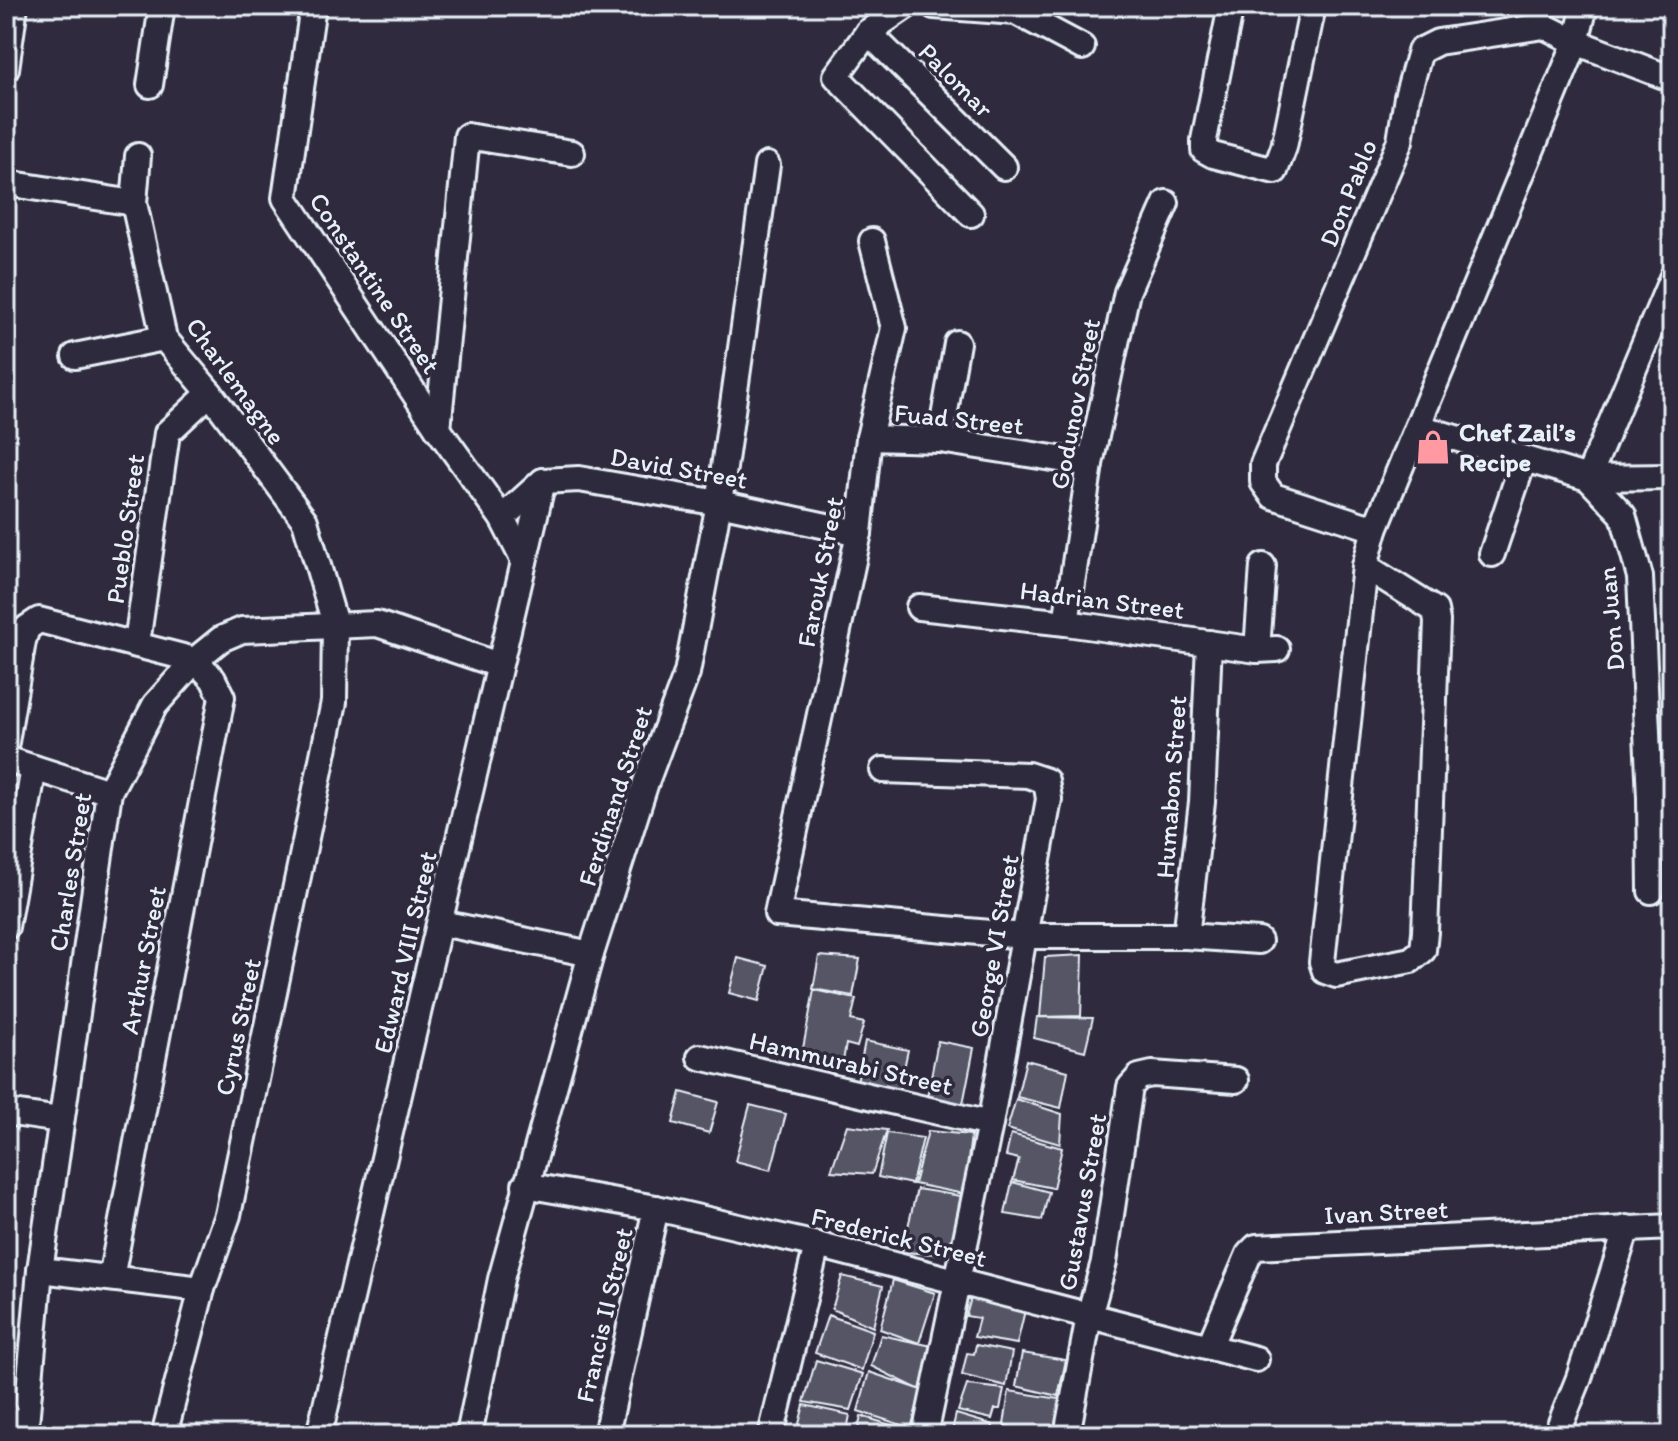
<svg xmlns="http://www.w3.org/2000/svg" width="1678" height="1441" font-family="Itim,sans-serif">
  <rect width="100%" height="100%" fill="#2f2a3d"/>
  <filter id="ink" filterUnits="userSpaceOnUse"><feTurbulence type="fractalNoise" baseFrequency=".0125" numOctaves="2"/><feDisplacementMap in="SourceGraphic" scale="16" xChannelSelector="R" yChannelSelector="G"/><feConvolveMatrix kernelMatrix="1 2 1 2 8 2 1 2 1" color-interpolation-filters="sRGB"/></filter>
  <g filter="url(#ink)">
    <g fill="#575565" stroke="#e8f1f8" stroke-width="2">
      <polygon points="1083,955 1081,1016 1040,1017 1045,957"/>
      <polygon points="819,956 860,959 853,996 813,989"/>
      <polygon points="738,958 768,966 759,1001 729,993"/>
      <polygon points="814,990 856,999 851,1020 864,1023 857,1047 846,1044 842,1067 801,1059"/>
      <polygon points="1037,1017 1093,1018 1085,1051 1034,1038"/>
      <polygon points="865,1041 908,1050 899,1091 857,1082"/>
      <polygon points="938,1041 974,1048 963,1104 927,1097"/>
      <polygon points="1026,1060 1068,1071 1061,1108 1017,1097"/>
      <polygon points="681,1092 718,1102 709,1133 673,1123"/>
      <polygon points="1016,1099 1062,1114 1060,1144 1007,1129"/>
      <polygon points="750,1105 786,1114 771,1170 735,1161"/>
      <polygon points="847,1125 887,1130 872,1174 831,1171"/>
      <polygon points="928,1131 971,1135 964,1194 914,1184"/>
      <polygon points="887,1133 923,1138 912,1184 878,1177"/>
      <polygon points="1011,1134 1062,1148 1053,1188 1013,1180 1019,1159 1006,1156"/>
      <polygon points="1012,1182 1049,1192 1042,1220 1005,1214"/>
      <polygon points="917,1189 961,1196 952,1255 902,1252"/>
      <polygon points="842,1276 883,1286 873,1327 832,1309"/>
      <polygon points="893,1280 935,1293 919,1343 880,1329"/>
      <polygon points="972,1294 1026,1306 1017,1344 974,1337 979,1318 966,1316"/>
      <polygon points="828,1315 873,1331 862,1370 815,1353"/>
      <polygon points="881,1335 932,1346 920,1390 871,1366"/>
      <polygon points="976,1345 1012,1352 1006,1386 962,1375 967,1353 974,1354"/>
      <polygon points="1022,1353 1066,1360 1058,1396 1016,1386"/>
      <polygon points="816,1360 863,1374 851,1410 804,1402"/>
      <polygon points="869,1372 922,1390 911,1428 858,1411"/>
      <polygon points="967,1385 1004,1389 1000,1409 995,1409 992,1419 958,1411"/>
      <polygon points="1009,1391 1066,1400 1059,1435 1042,1435 1004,1425"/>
      <polygon points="804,1405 850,1415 846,1435 796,1435"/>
      <polygon points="956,1414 993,1425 992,1433 998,1433 998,1435 951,1435"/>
      <polygon points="861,1416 907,1430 906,1435 857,1435"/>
    </g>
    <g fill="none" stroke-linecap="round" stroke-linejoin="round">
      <g stroke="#e8f1f8" stroke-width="30">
        <g id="minor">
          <polyline points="313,6 285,198 438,429 502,518 524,561"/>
          <polyline points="906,6 868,32 1004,167"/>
          <polyline points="934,6 1016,12 1082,47"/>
          <polyline points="1231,6 1204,140 1204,150 1213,155 1275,171 1284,147 1313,6"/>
          <polyline points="868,32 836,76 971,214"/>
          <polyline points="6,69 15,6"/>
          <polyline points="150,85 162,6"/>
          <polyline points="138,156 134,203 164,338 210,393 305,521 335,624 334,702 228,1215 202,1289 164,1435"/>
          <polyline points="6,183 134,203"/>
          <polyline points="872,241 894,328 869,438 859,533 777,914 1024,936 1186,936 1259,941"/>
          <polyline points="75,356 164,338"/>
          <polyline points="1419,427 1588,478 1672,477"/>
          <polyline points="438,429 467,136 572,153"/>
          <polyline points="869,438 940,440 1090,464"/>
          <polyline points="940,440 957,343"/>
          <polyline points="1588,478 1623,515 1640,577 1650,798 1651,891"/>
          <polyline points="1588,478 1672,278"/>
          <polyline points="502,518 543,481 579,479 719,503 859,533"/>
          <polyline points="1375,529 1273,496 1263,482 1263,464 1400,141 1407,97 1420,51 1438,42 1544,26 1576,42 1672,79"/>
          <polyline points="1492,554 1524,459"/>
          <polyline points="1365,566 1435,610 1437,621 1425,932 1423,950 1411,960 1336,975 1325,971 1322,962 1365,566 1375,529 1576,42 1585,6"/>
          <polyline points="919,607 1066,623 1257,650 1277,649"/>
          <polyline points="1066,623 1090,464 1127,292 1166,203"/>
          <polyline points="137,643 167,433 210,393"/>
          <polyline points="1257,650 1263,566"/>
          <polyline points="6,742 23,641 27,628 39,620 195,660 213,679 222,697 111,1278"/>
          <polyline points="6,759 109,792"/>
          <polyline points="883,770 1028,775 1046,781 1049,799 990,1124 925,1435"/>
          <polyline points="441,923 591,954"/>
          <polyline points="6,927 34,768"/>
          <polyline points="1186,936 1202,802 1209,643"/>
          <polyline points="700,1057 990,1124"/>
          <polyline points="6,1112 61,1120"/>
          <polyline points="525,1185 656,1208 817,1245 1256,1359"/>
          <polyline points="40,1270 202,1289"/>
          <polyline points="1210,1345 1249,1254 1256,1247 1672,1227"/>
          <polyline points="25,1435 40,1270 109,792 155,705 195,660 221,639 242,630 377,624 499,665"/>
          <polyline points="319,1435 543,481"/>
          <polyline points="469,1435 501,1279 591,954 646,782 687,673 719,503 767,165"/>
          <polyline points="606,1435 656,1208"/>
          <polyline points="771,1435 817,1245"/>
          <polyline points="1067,1435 1089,1316 1104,1262 1130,1087 1139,1077 1152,1074 1236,1080"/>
          <polyline points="1556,1435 1579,1378 1627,1228"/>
        </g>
      </g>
      <use href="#minor" stroke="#2f2a3d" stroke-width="24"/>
    </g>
  </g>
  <defs>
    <g id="shop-bare" transform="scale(2.76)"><path d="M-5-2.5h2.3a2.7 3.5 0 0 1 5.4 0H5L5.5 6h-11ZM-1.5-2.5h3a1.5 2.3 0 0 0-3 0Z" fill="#ff9aa2" stroke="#2f2a3d" stroke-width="2.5" paint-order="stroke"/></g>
  </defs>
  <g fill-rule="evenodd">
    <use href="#shop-bare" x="1433" y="447"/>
  </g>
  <g text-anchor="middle" stroke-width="7" stroke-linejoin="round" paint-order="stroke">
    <g font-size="26" fill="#e8f1f8" stroke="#2f2a3d">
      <text transform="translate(956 80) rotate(45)" y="9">Palomar</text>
      <text transform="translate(1348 193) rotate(-68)" y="9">Don Pablo</text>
      <text transform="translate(375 283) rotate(56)" y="9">Constantine Street</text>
      <text transform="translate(236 381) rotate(54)" y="9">Charlemagne</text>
      <text transform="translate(1075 404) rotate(-79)" y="9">Godunov Street</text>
      <text transform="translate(959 419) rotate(6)" y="9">Fuad Street</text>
      <text transform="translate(679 468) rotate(10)" y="9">David Street</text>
      <text transform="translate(125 529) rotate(-82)" y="9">Pueblo Street</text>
      <text transform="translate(820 572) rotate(-79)" y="9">Farouk Street</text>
      <text transform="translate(1102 600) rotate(7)" y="9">Hadrian Street</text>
      <text transform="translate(1611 619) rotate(-95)" y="9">Don Juan</text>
      <text transform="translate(1171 787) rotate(-86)" y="9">Humabon Street</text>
      <text transform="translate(615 796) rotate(-72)" y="9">Ferdinand Street</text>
      <text transform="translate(70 872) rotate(-81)" y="9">Charles Street</text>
      <text transform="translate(994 946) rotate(-80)" y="9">George VI Street</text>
      <text transform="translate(405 952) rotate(-77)" y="9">Edward VIII Street</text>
      <text transform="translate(143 960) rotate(-79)" y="9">Arthur Street</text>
      <text transform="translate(238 1027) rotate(-78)" y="9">Cyrus Street</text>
      <text transform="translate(851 1063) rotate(13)" y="9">Hammurabi Street</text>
      <text transform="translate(1082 1202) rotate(-80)" y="9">Gustavus Street</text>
      <text transform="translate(1386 1212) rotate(-3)" y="9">Ivan Street</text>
      <text transform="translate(899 1237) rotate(14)" y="9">Frederick Street</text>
      <text transform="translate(604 1315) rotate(-77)" y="9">Francis II Street</text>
    </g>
    <g font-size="26" font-weight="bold" fill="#e8f1f8" stroke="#2f2a3d" text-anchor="start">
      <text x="1459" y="441">Chef Zail’s<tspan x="1459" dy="30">Recipe</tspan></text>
    </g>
  </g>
  <rect width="1678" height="1441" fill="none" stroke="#2f2a3d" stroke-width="32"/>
  <rect x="16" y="16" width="1646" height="1409" fill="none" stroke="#e8f1f8" stroke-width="3" filter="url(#ink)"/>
</svg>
